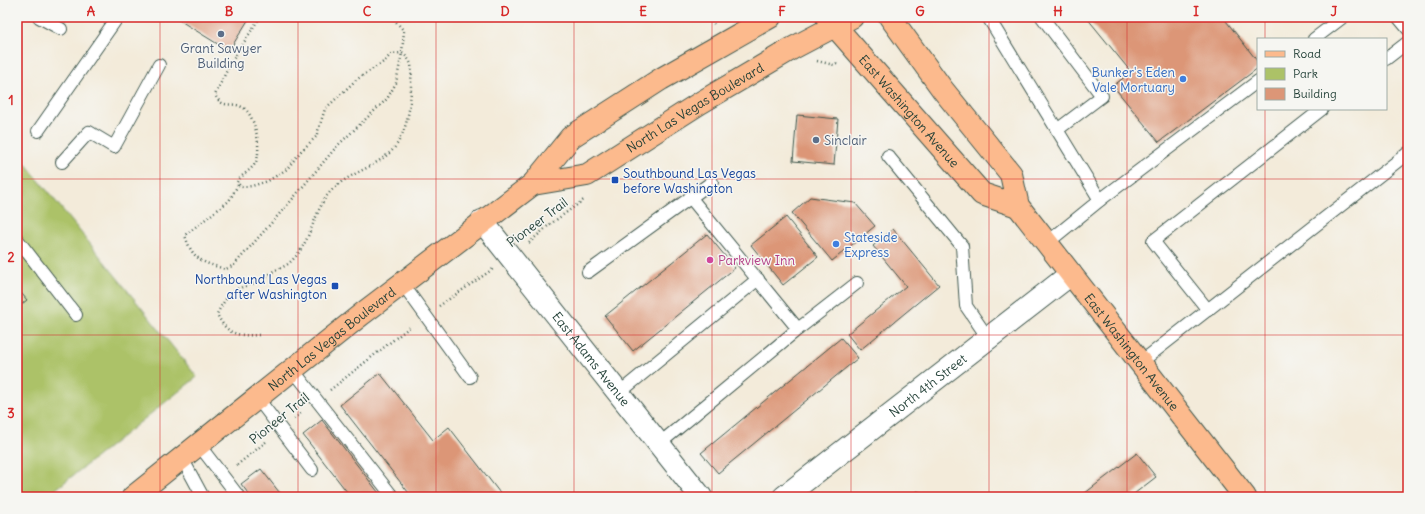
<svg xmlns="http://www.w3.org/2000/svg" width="1425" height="514" font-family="Delius,sans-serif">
  <rect width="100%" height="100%" fill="#f6f6f2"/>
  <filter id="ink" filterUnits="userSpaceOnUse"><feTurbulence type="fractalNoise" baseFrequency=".025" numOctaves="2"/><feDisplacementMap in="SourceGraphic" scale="8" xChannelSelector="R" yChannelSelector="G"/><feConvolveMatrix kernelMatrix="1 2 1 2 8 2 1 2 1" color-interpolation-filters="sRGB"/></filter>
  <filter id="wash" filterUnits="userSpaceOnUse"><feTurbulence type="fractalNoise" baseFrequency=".012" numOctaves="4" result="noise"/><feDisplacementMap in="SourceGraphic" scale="16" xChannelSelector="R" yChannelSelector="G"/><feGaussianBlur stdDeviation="0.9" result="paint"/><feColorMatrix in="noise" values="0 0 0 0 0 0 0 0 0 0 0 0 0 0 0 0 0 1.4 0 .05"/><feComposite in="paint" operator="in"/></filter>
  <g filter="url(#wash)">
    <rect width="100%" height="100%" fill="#f3ebda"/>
    <polygon fill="#acc267" stroke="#66804e" points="17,153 197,377 46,497 17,497"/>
    <g id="blocks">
      <g fill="#dc9677">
        <polygon points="174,17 250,17 229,51"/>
        <polygon points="1089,17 1223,17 1258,62 1258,68 1159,142 1113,86 1131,72 1087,18"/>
        <polygon points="797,115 838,119 834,165 793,161"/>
        <polygon points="810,197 855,203 875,226 832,261 792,213"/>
        <polygon points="786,217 818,257 783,285 751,245"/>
        <polygon points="893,229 939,285 860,350 847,334 906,286 873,246"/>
        <polygon points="707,234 735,268 633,351 605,316"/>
        <polygon points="17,288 27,300 17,308"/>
        <polygon points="841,338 858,358 718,473 701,453"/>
        <polygon points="380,373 433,440 449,427 503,497 412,497 340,405"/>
        <polygon points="322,420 382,497 351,497 303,435"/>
        <polygon points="1137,453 1156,477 1130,497 1080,497"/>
        <polygon points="261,469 283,497 251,497 241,484"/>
        <polygon points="918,491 923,497 909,497"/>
      </g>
    </g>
  </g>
  <g filter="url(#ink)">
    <use href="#blocks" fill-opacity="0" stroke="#3f574d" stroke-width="1"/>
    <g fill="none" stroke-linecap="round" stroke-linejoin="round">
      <g stroke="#3f574d" stroke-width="14">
        <g id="service">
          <polyline points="39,17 61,29"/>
          <polyline points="988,17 1100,200 1047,243"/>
          <polyline points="1042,17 1102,96 1057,130"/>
          <polyline points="1398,17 1408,29"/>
          <polyline points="1314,39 1343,17"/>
          <polyline points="1386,59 1408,42"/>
          <polyline points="38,131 117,18"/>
          <polyline points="888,156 962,246 966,306 988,338"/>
          <polyline points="62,162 89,132 114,147 159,65"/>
          <polyline points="1100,200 1258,81"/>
          <polyline points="17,239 76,315"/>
          <polyline points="588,272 712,182"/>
          <polyline points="402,283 470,377"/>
          <polyline points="1208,310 1153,241 1322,109"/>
          <polyline points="798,329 857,283"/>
          <polyline points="1141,362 1408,153"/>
          <polyline points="293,370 393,497"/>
          <polyline points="619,393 758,279"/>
          <polyline points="258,399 312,470"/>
          <polyline points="659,444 798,329 690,197"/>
          <polyline points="199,445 239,497"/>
          <polyline points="182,458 203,497"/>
        </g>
      </g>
      <g stroke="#3f574d" stroke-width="24">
        <g id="minor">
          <path id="s1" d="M 482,221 L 701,497"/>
          <path id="s2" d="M 784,497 L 1071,274"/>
        </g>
      </g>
      <g stroke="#3f574d" stroke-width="24">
        <g id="primary">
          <path id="s3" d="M 827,17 L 982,194 L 1018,206"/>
          <path id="s4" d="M 890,17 L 943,90 L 1011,174 L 1018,206 L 1245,497"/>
          <path id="s5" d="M 533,184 L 587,175 L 700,103 L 793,48 L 852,17"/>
          <path id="s6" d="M 133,497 L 362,314 L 533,184 L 571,137 L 661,79 L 770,17"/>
        </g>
      </g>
      <g stroke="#3f574d" stroke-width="2.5" stroke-dasharray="1 3" stroke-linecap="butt">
        <polyline points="709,17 714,24"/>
        <polyline points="817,61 834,65 837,63"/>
        <path d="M 238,185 L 229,201 L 185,235 C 192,260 203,263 226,269 L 234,265 L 290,202 L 337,146 L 387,99 L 396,83 L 402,53 L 404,31 L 392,17"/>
        <polyline points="529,243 549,225 585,199"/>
        <polyline points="439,306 493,269"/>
        <path d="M 259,335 C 237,336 227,335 217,314 C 222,304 229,292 240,288 C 248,284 256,284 263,280 C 267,278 269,275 272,272 C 277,269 284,267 288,264 C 308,248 312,221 324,200 C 339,176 366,172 387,155 C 406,141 411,107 411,85 C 411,70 415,63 402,53 L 391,54 L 385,61 L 356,80 L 325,109 L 316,137 L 301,151 L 287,169 L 268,181 L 252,186 L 241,187 L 237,182 C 242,174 251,171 256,162 C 262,149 255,113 242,107 C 231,101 223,110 215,95 L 229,66 L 260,17"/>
        <polyline points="330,390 411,326"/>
        <polyline points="294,419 303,412"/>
        <polyline points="237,465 267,441"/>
      </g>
      <use href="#service" stroke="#fff" stroke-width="12"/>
      <use href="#minor" stroke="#fff" stroke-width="22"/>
      <use href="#primary" stroke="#fcba8d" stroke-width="22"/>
    </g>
  </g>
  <path fill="none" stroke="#d62828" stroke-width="1" stroke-opacity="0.55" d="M 160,17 L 160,497M 298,17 L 298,497M 436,17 L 436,497M 574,17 L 574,497M 712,17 L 712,497M 851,17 L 851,497M 989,17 L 989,497M 1127,17 L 1127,497M 1265,17 L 1265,39M 1265,109 L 1265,497M 17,179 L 1408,179M 17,335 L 1408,335"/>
  <g fill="#5c6f8a" stroke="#f6f6f2" stroke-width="1.5">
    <circle cx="221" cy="34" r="4"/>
    <circle cx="816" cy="140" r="4"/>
  </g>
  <g fill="#3f7fe0" stroke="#f6f6f2" stroke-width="1.5">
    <circle cx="1183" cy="79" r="4"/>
    <circle cx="836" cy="244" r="4"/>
  </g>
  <g fill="#1a4fb4" stroke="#f6f6f2" stroke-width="1.5">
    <rect x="611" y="176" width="8" height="8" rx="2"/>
    <rect x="331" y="282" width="8" height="8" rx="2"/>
  </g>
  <circle fill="#d1479c" stroke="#f6f6f2" stroke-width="1.5" cx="710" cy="260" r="4"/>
  <g text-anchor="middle" stroke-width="3" stroke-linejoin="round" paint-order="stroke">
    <g font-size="13" fill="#4e5e75" stroke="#f6f6f2">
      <text x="221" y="53">Grant Sawyer<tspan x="221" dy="15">Building</tspan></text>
      <text x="824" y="145" text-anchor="start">Sinclair</text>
    </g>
    <g font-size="13" fill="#366cbe" stroke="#f6f6f2" text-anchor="end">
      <text x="1175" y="77">Bunker's Eden<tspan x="1175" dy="15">Vale Mortuary</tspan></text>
      <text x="844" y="242" text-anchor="start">Stateside<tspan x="844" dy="15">Express</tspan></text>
    </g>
    <g font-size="13" fill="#1f3d34" stroke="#f6f6f2">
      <text dy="5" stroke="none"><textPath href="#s5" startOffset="182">North Las Vegas Boulevard</textPath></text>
      <text dy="5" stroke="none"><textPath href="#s3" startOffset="125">East Washington Avenue</textPath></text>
      <text transform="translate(537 222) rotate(-37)" y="5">Pioneer Trail</text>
      <text dy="5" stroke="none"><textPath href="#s6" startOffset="254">North Las Vegas Boulevard</textPath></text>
      <text dy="5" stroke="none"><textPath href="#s4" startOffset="416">East Washington Avenue</textPath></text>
      <text dy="5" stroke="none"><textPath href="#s1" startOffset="176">East Adams Avenue</textPath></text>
      <text dy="5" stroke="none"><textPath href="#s2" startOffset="182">North 4th Street</textPath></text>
      <text transform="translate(279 418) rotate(-39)" y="5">Pioneer Trail</text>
    </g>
    <g font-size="13" fill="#164399" stroke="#f6f6f2" text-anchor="start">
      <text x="623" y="178">Southbound Las Vegas<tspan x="623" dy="15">before Washington</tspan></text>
      <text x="327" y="284" text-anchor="end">Northbound Las Vegas<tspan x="327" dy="15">after Washington</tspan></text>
    </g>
    <g font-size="13" fill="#b23c85" stroke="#f6f6f2" text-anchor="start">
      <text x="718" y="265">Parkview Inn</text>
    </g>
  </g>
  <rect width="1425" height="514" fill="none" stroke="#f6f6f2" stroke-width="44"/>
  <rect x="1257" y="38" width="130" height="72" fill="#f6f6f2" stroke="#a0aca6"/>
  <rect x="1265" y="51" width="20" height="6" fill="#fcba8d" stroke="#a0aca6"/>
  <text x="1293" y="58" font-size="12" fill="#1f3d34">Road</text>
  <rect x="1265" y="68" width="20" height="12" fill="#acc267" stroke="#a0aca6"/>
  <text x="1293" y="78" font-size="12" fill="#1f3d34">Park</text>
  <rect x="1265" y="88" width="20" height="12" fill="#dc9677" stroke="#a0aca6"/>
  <text x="1293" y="98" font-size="12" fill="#1f3d34">Building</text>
  <rect x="22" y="22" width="1381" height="470" fill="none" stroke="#d62828" stroke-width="1.5"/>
  <g font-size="13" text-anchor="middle" font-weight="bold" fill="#d62828">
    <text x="91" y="16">A</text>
    <text x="229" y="16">B</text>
    <text x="367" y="16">C</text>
    <text x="505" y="16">D</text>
    <text x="643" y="16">E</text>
    <text x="782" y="16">F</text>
    <text x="920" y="16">G</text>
    <text x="1058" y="16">H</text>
    <text x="1196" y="16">I</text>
    <text x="1334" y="16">J</text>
    <text x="11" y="105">1</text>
    <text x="11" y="262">2</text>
    <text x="11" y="418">3</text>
  </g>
</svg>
